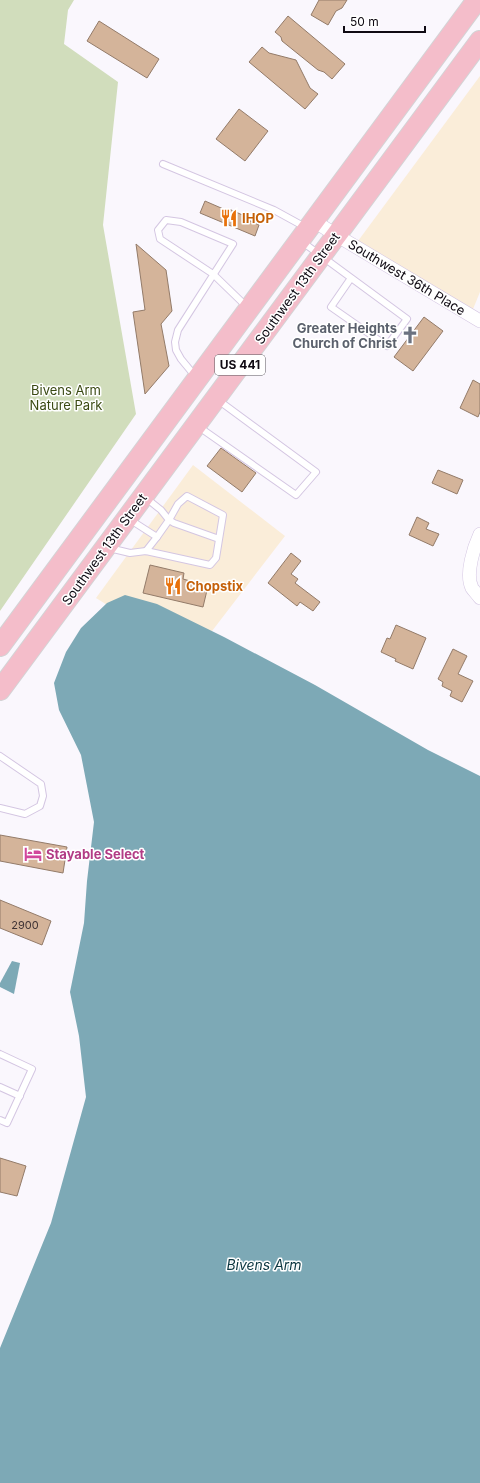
<svg xmlns="http://www.w3.org/2000/svg" width="480" height="1483" font-family="Inter,sans-serif">
  <rect width="100%" height="100%" fill="#faf7fd"/>
  <g fill="#faedd9">
    <polygon points="480,76 480,292 471,314 358,241"/>
    <polygon points="193,465 285,536 199,648 112,608 96,598"/>
  </g>
  <polygon fill="#d1ddbc" points="0,0 74,0 68,10 64,44 118,82 103,225 136,414 0,611"/>
  <g fill="#7da9b6">
    <polygon points="125,595 157,604 224,637 315,685 428,750 480,776 480,1483 0,1483 0,1348 51,1223 86,1097 79,1036 70,992 84,923 87,881 94,822 81,755 59,710 54,683 66,652 81,628 107,603"/>
    <polygon points="12,961 20,963 14,994 0,987 0,983"/>
  </g>
  <g fill="#d4b49a" stroke="#937b69">
    <polygon points="319,0 347,0 342,8 336,11 328,25 311,15"/>
    <polygon points="288,16 345,64 332,79 324,72 318,70 282,41 281,37 275,32"/>
    <polygon points="99,21 159,59 147,78 87,41"/>
    <polygon points="262,47 269,53 296,60 310,88 318,94 305,109 249,62"/>
    <polygon points="239,109 268,131 245,161 216,139"/>
    <polygon points="205,201 228,211 229,209 247,217 246,219 259,225 255,236 200,213"/>
    <polygon points="136,244 166,270 172,311 161,324 169,366 145,394 133,312 145,310"/>
    <polygon points="424,317 443,331 413,371 394,357"/>
    <polygon points="473,380 480,384 480,412 478,417 460,408"/>
    <polygon points="221,448 256,473 242,492 207,466"/>
    <polygon points="438,470 463,480 457,494 432,483"/>
    <polygon points="417,517 429,523 426,529 439,534 433,546 409,535"/>
    <polygon points="291,553 301,561 291,574 298,579 295,583 320,602 313,611 300,602 297,606 268,583"/>
    <polygon points="150,565 184,573 183,579 208,586 203,607 143,593"/>
    <polygon points="396,625 426,638 413,669 395,661 396,659 381,652 387,638 390,639"/>
    <polygon points="453,649 467,656 458,674 473,681 462,702 450,696 452,691 442,686 443,682 438,679"/>
    <polygon points="0,835 67,847 63,873 0,861"/>
    <polygon points="0,900 51,921 42,945 0,928"/>
    <polygon points="0,1158 26,1166 17,1196 0,1192"/>
  </g>
  <g fill="none" stroke-linecap="round" stroke-linejoin="round">
    <g stroke="#d4c6e2" stroke-width="8">
      <g id="lane">
        <polyline points="163,164 274,210 305,227"/>
        <polyline points="301,241 407,319 387,346 331,307 351,278"/>
        <polyline points="195,376 181,359 176,350 175,342 178,330 233,244 181,222 166,220 158,230 160,239 213,274 247,307"/>
        <polyline points="199,427 296,495 316,472 218,400"/>
        <polyline points="129,519 157,537 169,520 161,510 146,498"/>
        <polyline points="109,548 130,553 146,551 210,565 216,558 223,515 187,496 178,504 169,520 174,523 219,539"/>
        <polyline points="146,551 157,537"/>
        <polyline points="0,756 41,784 43,796 40,806 25,814 0,808"/>
        <polyline points="0,1054 32,1069 7,1123 0,1120"/>
        <polyline points="0,1087 20,1096"/>
      </g>
    </g>
    <g stroke="#d4c6e2" stroke-width="14">
      <g id="street">
        <polyline points="314,221 336,235 480,321"/>
        <path d="M 480,534 C 474,547 465,574 472,588 C 474,591 478,595 480,598"/>
      </g>
    </g>
    <g stroke="#d4d3d5" stroke-width="22">
      <g id="primary">
        <polyline points="0,646 477,0"/>
        <polyline points="0,690 480,41"/>
      </g>
    </g>
    <use href="#lane" stroke="#fff" stroke-width="6"/>
    <use href="#street" stroke="#fff" stroke-width="13"/>
    <use href="#primary" stroke="#f4bdca" stroke-width="20"/>
  </g>
  <defs>
    <g id="restaurant-bare" transform="scale(1.38)"><path d="M-5-6h1v4h1v-4h1v4h1v-4h1v5L-1.5 .5V6h-2V.5L-5-1ZM5-6V6H3V1.5H1.5Q1.5-4 5-6Z" fill="#e8710a" stroke="#fff" stroke-width="2.5" paint-order="stroke"/></g>
    <g id="church-bare" transform="scale(1.38)"><path d="M-1.2-6h2.4v3.5h3.3v2.4h-3.3V6h-2.4V-.1h-3.3v-2.4h3.3Z" fill="#6b7280" stroke="#fff" stroke-width="2.5" paint-order="stroke"/></g>
    <g id="hotel-bare" transform="scale(1.38)"><path d="M-6-4.5h1.5V1H6V5H4.5V3h-9V5H-6ZM-4 0a1.8 1.8 0 1 1 3.6 0ZM.5 0V-2.5h3Q6-2.5 6 0Z" fill="#d1479c" stroke="#fff" stroke-width="2.5" paint-order="stroke"/></g>
  </defs>
  <g fill-rule="evenodd">
    <use href="#restaurant-bare" x="229" y="218"/>
    <use href="#church-bare" x="410" y="335"/>
    <use href="#restaurant-bare" x="173" y="586"/>
    <use href="#hotel-bare" x="33" y="854"/>
  </g>
  <g text-anchor="middle" stroke-width="3" stroke-linejoin="round" paint-order="stroke">
    <g font-size="11" fill="#403435">
      <text x="25" y="929">2900</text>
    </g>
    <rect fill="#fff" stroke="#57545a" stroke-width="1" x="215" y="355" width="50" height="20" rx="3"/>
    <g font-size="12" font-weight="bold" fill="#0f0a13">
      <text x="240" y="369">US 441</text>
    </g>
    <g font-size="13" font-weight="bold" fill="#c56008" stroke="#fff" text-anchor="start">
      <text x="242" y="223">IHOP</text>
      <text x="186" y="591">Chopstix</text>
    </g>
    <g font-size="13" fill="#0f0a13" stroke="#fff">
      <text transform="translate(407 277) rotate(31)" y="5">Southwest 36th Place</text>
      <text transform="translate(297 288) rotate(-54)" y="5">Southwest 13th Street</text>
      <text transform="translate(104 549) rotate(-54)" y="5">Southwest 13th Street</text>
    </g>
    <g font-size="13" font-weight="bold" fill="#5b616d" stroke="#fff" text-anchor="end">
      <text x="397" y="333">Greater Heights<tspan x="397" dy="15">Church of Christ</tspan></text>
    </g>
    <g font-size="13" fill="#3a4912" stroke="#fff">
      <text x="66" y="395">Bivens Arm<tspan x="66" dy="15">Nature Park</tspan></text>
    </g>
    <g font-size="13" font-weight="bold" fill="#b23c85" stroke="#fff" text-anchor="start">
      <text x="46" y="859">Stayable Select</text>
    </g>
    <g font-size="14" font-style="italic" fill="#0b3640" stroke="#fff">
      <text x="264" y="1270">Bivens Arm</text>
    </g>
  </g>
  <path d="M344 26v6h81v-6" fill="none" stroke="#0f0a13" stroke-width="2"/>
  <text x="350" y="26" font-size="12" fill="#0f0a13" stroke="#ffffff" stroke-width="3" paint-order="stroke">50 m</text>
</svg>
